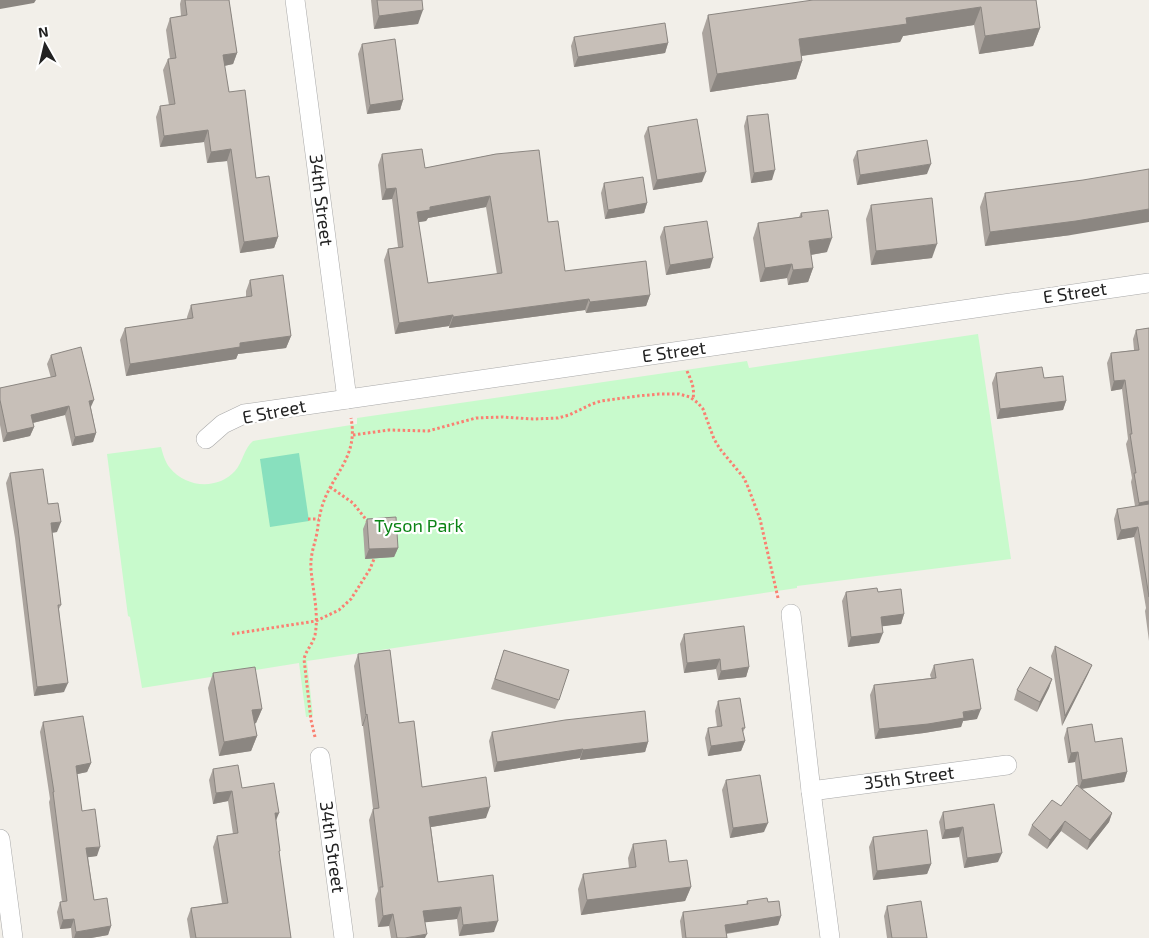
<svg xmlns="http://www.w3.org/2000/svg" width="1149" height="938" font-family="'Exo 2',sans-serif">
  <rect width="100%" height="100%" fill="#f2efe9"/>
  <path fill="#c8facc" d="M 978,334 L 1011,559 L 797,586 L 797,588 L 307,661 L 313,716 L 306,717 L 299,663 L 142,688 L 130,617 L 128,616 L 107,454 L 161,447 C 163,454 165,462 170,468 C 186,488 218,490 235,471 C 243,462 244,448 253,441 L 357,424 L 357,418 L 747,361 L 749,368 Z"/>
  <polygon fill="#88e0be" points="299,453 309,521 270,527 260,459"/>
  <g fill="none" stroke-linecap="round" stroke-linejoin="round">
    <g stroke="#a9a9a9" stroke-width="20">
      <g id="street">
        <polyline points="295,0 347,399"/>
        <polyline points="206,439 223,424 244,414 1149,283"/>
        <polyline points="791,614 811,791 830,938"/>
        <polyline points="320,757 344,938"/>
        <polyline points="811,791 1007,765"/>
        <polyline points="0,839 13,938"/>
      </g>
    </g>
    <g stroke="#fa8072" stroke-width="3" stroke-dasharray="2.5 2.5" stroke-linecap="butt">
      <path d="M 687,371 C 691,380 695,388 693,399"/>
      <polyline points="353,435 389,430 428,431 476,418 502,417 533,419 558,418 569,415 592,404 601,401 638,396 659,394 679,394 690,397 698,403 703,409 714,439 720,449 744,478 748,487 760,519 778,598"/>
      <polyline points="330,487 353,503 368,522"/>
      <polyline points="308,519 319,519"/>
      <polyline points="232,634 316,621 339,610 351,599 370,569 374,559"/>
      <path d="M 315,737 L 311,720 L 304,659 C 306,650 313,644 315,635 C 319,614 313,591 311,570 C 310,555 314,547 317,533 C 318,525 319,518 321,510 C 330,475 359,459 351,418"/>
    </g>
    <use href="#street" stroke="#fff" stroke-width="19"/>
  </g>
  <g fill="#aba49e" fill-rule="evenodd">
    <polygon points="181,0 229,0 237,53 233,64 224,66 229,92 256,178 278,237 274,248 240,253 227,161 207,163 204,142 160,147 156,117 160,106 169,105 163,70 168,59 170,59 166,30 170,18 181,16 180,4"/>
    <polygon points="371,0 422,0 418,24 374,29"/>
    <polygon points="1036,0 1040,28 1033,46 979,54 974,25 903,36 900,42 802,56 802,61 796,79 710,92 702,33 708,15"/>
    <polygon points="574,37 668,43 665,53 574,67 571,46"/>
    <polygon points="362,44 403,100 400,110 367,114 358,54"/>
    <polygon points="747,116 772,180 751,183 744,126"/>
    <polygon points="648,127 702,182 653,190 644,136"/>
    <polygon points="857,151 927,174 857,185 853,160"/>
    <path d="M 382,154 L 425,168 L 496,154 L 548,222 L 565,271 L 650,295 L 646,306 L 586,313 L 585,310 L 449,328 L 449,326 L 395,334 L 384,260 L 388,249 L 398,247 L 392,199 L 382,200 L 378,165 ZM 486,207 L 497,274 L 428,283 L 418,222 L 426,221 L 428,218 Z"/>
    <polygon points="1083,180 1071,235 985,246 980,207 985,193"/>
    <polygon points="604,183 647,203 644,213 605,219 601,193"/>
    <polygon points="871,205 932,258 871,265 866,219"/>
    <polygon points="801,213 827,252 811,255 813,268 808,282 788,285 787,278 760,282 753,238 758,223 799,217"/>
    <polygon points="664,227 710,268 666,275 660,237"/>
    <polygon points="250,280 291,336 286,348 238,354 236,359 126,376 120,340 125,328 187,319 187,317 191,305 246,297 246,291"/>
    <polygon points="1149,328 1149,641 1145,611 1146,608 1134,537 1117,540 1114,519 1117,509 1135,506 1131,482 1132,478 1126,444 1128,439 1122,389 1111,391 1107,363 1111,353 1134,350 1133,339 1136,330"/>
    <polygon points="51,355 91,408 96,433 93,442 72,446 65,415 33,423 34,427 30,436 3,442 0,425 0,388 51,378 47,364"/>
    <polygon points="996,373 1044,378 1066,401 1063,410 997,419 992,383"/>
    <polygon points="10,473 48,504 57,532 52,533 61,605 59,609 64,692 34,696 15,538 6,483"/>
    <polygon points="367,519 398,548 394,557 365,559 363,529"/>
    <polygon points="846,592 878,592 904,614 901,624 882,626 879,643 848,647 842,601"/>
    <polygon points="684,634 749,667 746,677 718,680 716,669 684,673 680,644"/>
    <polygon points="1055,646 1092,665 1088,674 1062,726 1051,656"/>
    <polygon points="358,654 399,723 422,787 486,818 431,827 438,882 494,932 459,936 457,919 425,922 425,938 391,938 389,926 378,927 375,899 378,891 369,820 373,809 363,726 362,726 354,666"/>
    <polygon points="501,659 559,700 555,709 491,689"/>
    <polygon points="934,665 977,719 963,721 961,727 924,733 875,739 870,695 874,685 931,678 930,675"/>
    <polygon points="213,673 262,709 256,723 254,724 257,736 251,751 219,756 208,688"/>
    <polygon points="1052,679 1049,688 1037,712 1014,700 1017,690"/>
    <polygon points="718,701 745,728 743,732 745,741 741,751 708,756 705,738 708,728 717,727 715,711"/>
    <polygon points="43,722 91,763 87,772 77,774 82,811 97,856 88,857 94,900 111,926 108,935 91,938 72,938 71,928 60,929 57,912 60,902 62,902 49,802 50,799 40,732"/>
    <polygon points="1067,728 1095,742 1127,772 1124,782 1082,789 1112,813 1109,822 1087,850 1061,831 1047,849 1028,835 1032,825 1061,806 1078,786 1075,762 1068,763 1064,738"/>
    <polygon points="492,732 648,742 645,752 580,760 580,758 494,772 489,741"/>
    <polygon points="213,769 242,788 276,821 279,854 291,938 190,938 187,919 191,908 222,903 213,847 217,836 233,834 228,801 213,804 209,780"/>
    <polygon points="726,780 764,832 730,838 722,790"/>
    <polygon points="994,804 998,862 964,868 959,837 942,839 939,822 943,812"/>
    <polygon points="873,837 931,864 927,874 873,880 869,847"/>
    <polygon points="633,844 669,862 691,887 685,901 581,915 578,889 583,874 629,868 628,858"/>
    <polygon points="747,901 768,902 781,916 778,925 726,934 727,938 682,938 680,921 683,912 746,905"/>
    <polygon points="887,906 927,938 887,938 884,916"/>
  </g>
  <g fill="#8b8681">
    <polygon points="0,0 36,0 34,3 0,9"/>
    <polygon points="981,7 974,25 903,36 900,42 793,57 799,39 906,18"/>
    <polygon points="423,10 418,24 374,29 379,16"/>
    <polygon points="1040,28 1033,46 979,54 985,36"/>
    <polygon points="668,43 665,53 574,67 578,57"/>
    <polygon points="237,53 233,64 219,67 223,55"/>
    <polygon points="802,61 796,79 710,92 717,74"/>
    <polygon points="403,100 400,110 367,114 370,105"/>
    <polygon points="208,130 204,142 160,147 164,136"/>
    <polygon points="231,149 227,161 207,163 211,152"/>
    <polygon points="931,164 927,174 857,185 860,175"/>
    <polygon points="775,170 772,180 751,183 754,173"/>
    <polygon points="706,172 702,182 653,190 657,180"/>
    <polygon points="396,188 392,199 382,200 386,189"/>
    <polygon points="490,196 486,207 428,218 426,221 413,223 417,212 430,207"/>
    <polygon points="647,203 644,213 605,219 608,210"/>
    <polygon points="1149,209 1149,222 1071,235 985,246 990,232"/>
    <polygon points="278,237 274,248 240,253 244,242"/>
    <polygon points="832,238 827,252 804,256 809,241"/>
    <polygon points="937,244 932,258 871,265 876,251"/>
    <polygon points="713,258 710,268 666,275 670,265"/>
    <polygon points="792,264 787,278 760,282 765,268"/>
    <polygon points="813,268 808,282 788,285 793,270"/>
    <polygon points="650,295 646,306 586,313 590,302"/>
    <polygon points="589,299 585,310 449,328 453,317"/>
    <polygon points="453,315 449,326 395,334 399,323"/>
    <polygon points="291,336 286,348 238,354 236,359 126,376 130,364 240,343"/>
    <polygon points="1125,380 1122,389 1111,391 1114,381"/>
    <polygon points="94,400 90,409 89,401"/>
    <polygon points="1066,401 1063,410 997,419 1000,409"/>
    <polygon points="69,406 65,415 28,424 31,415"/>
    <polygon points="34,427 30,436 3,442 7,433"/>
    <polygon points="96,433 93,442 72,446 75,437"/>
    <polygon points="1149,501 1149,510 1136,512 1139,503"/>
    <polygon points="61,522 57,532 47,533 51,523"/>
    <polygon points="1138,527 1134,537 1117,540 1121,530"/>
    <polygon points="398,548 394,557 365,559 369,549"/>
    <polygon points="904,614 901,624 877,627 881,617"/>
    <polygon points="883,633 879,643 848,647 851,637"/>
    <polygon points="720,659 716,669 684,673 687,663"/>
    <polygon points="1092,665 1088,674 1062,726 1065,716"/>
    <polygon points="749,667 746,677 718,680 721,671"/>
    <polygon points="1052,679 1049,688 1037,712 1040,702"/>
    <polygon points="68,683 64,692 34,696 37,687"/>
    <polygon points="262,709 256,723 247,725 252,710"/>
    <polygon points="981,709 977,719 963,721 961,727 924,733 875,739 879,729"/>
    <polygon points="367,714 363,726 362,726 366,715"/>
    <polygon points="257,736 251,751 219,756 224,742"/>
    <polygon points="745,741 741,751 708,756 711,746"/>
    <polygon points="648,742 645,752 580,760 583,750"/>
    <polygon points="583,749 580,758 494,772 497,762"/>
    <polygon points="1078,752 1075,762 1068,763 1071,753"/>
    <polygon points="91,763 87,772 73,775 76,766"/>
    <polygon points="1127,772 1124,782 1079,789 1082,780"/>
    <polygon points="232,791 228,801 213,804 216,793"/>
    <polygon points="490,807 486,818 425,828 429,817"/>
    <polygon points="275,813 279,813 275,823"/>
    <polygon points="1112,813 1109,822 1087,850 1090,840"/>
    <polygon points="1065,821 1061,831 1047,849 1050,840"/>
    <polygon points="768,823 764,832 730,838 733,828"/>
    <polygon points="963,827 959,837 942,839 945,830"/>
    <polygon points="100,847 97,856 83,858 86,848"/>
    <polygon points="1002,853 998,862 964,868 967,858"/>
    <polygon points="931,864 927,874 873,880 877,871"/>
    <polygon points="691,887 685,901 581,915 587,900"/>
    <polygon points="461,907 457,919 419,923 423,911"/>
    <polygon points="393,914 389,926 378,927 383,916"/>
    <polygon points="781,916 778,925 722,934 725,925"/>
    <polygon points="74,919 71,928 60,929 63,920"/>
    <polygon points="498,921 494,932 459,936 463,925"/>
    <polygon points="111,926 108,935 91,938 74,938 76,932"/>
    <polygon points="427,934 425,938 405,938"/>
  </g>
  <g fill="#c7bfb8" stroke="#8b8681" fill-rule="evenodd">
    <polygon points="185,0 229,0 237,53 223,55 229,92 245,90 256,178 269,176 278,237 244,242 231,149 211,152 208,130 164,136 160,106 175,104 168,59 176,58 170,18 187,15"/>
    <polygon points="377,0 422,0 423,10 379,16"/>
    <polygon points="813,0 1036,0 1040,28 985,36 981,7 906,18 907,24 799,39 802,61 717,74 708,15"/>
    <polygon points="665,23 668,43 578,57 574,37"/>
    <polygon points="395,39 403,100 370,105 362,44"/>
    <polygon points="768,114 775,170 754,173 747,116"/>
    <polygon points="697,119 706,172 657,180 648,127"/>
    <polygon points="927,140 931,164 860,175 857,151"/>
    <path d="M 422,149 L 425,168 L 496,154 L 539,150 L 548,222 L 558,221 L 565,271 L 646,261 L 650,295 L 590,302 L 589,299 L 453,317 L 453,315 L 399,323 L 388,249 L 403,247 L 396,188 L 386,189 L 382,154 ZM 490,196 L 502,273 L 428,283 L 417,212 L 430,210 L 430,207 Z"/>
    <polygon points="1149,169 1149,209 1076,221 990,232 985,193 1083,180"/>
    <polygon points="643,177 647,203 608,210 604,183"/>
    <polygon points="932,198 937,244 876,251 871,205"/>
    <polygon points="828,210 832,238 809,241 813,268 793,270 792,264 765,268 758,223 802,217 801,213"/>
    <polygon points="707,221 713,258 670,265 664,227"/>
    <polygon points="283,275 291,336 240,343 240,347 130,364 125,328 193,318 191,305 252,296 250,280"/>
    <polygon points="1149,328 1149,501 1139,503 1134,473 1136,473 1130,434 1132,434 1125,380 1114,381 1111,353 1139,350 1136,330"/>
    <polygon points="81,347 94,400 89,401 96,433 75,437 69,406 31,415 34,427 7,433 0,400 0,388 56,376 51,355"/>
    <polygon points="1042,367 1044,378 1063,376 1066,401 1000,409 996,373"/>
    <polygon points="43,469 48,504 58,503 61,522 51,523 61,605 58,605 68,683 37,687 18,528 10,473"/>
    <polygon points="1149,504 1149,597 1138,527 1121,530 1117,509"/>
    <polygon points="396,517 398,548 369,549 367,519"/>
    <polygon points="877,588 878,592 901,589 904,614 881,617 883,633 851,637 846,592"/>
    <polygon points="744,626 749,667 721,671 720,659 687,663 684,634"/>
    <polygon points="1055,646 1092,665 1065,716"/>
    <polygon points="390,650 399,723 414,721 422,787 486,777 490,807 429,817 438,882 493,875 498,921 463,925 461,907 423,911 427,934 405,938 397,938 393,914 383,916 380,887 383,887 373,809 379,808 367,714 366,715 358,654"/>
    <polygon points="504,650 569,670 559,700 495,679"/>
    <polygon points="973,659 981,709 963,712 964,718 928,724 879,729 874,685 936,678 934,665"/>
    <polygon points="255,667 262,709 252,710 257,736 224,742 213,673"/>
    <polygon points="1030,667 1052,679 1040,702 1017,690"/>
    <polygon points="740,698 745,728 742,728 745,741 711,746 708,728 722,726 718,701"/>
    <polygon points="645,711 648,742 583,750 583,749 497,762 492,732 565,720"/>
    <polygon points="83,716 91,763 76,766 82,811 95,809 100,847 86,848 94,900 107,898 111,926 76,932 74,919 63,920 60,902 67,901 53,792 54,792 43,722"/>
    <polygon points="1092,724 1095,742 1122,738 1127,772 1082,780 1078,752 1071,753 1067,728"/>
    <polygon points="238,765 242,788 274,783 279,813 275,813 280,851 279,851 291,938 196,938 191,908 228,903 217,836 238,833 232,791 216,793 213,769"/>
    <polygon points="760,775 768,823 733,828 726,780"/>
    <polygon points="1077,785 1112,813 1090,840 1065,821 1050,840 1032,825 1052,800 1061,806"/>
    <polygon points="994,804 1002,853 967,858 963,827 945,830 943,812"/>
    <polygon points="927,830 931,864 877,871 873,837"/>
    <polygon points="666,840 669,862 687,860 691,887 587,900 583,874 636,867 633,844"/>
    <polygon points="767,898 768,902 779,901 781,916 725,925 727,938 686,938 683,912 748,904 747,901"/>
    <polygon points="921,901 927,938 892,938 887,906"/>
  </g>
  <g text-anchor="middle" stroke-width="4.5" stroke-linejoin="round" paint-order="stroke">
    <g font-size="18" fill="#222" stroke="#fff">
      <text transform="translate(321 200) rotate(83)" y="6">34th Street</text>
      <text transform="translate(1075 293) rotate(-8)" y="6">E Street</text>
      <text transform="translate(674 352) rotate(-8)" y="6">E Street</text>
      <text transform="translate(274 412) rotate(-11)" y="6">E Street</text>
      <text transform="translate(909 778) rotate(-7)" y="6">35th Street</text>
      <text transform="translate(332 847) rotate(82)" y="6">34th Street</text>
    </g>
    <g font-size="18" fill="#0c8416" stroke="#fff">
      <text x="419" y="532">Tyson Park</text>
    </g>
  </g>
  <g transform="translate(45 45) rotate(352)" stroke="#ffffff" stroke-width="4" paint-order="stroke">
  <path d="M0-4L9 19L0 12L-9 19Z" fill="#222222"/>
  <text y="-8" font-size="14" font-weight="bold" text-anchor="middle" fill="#222222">N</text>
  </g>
</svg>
